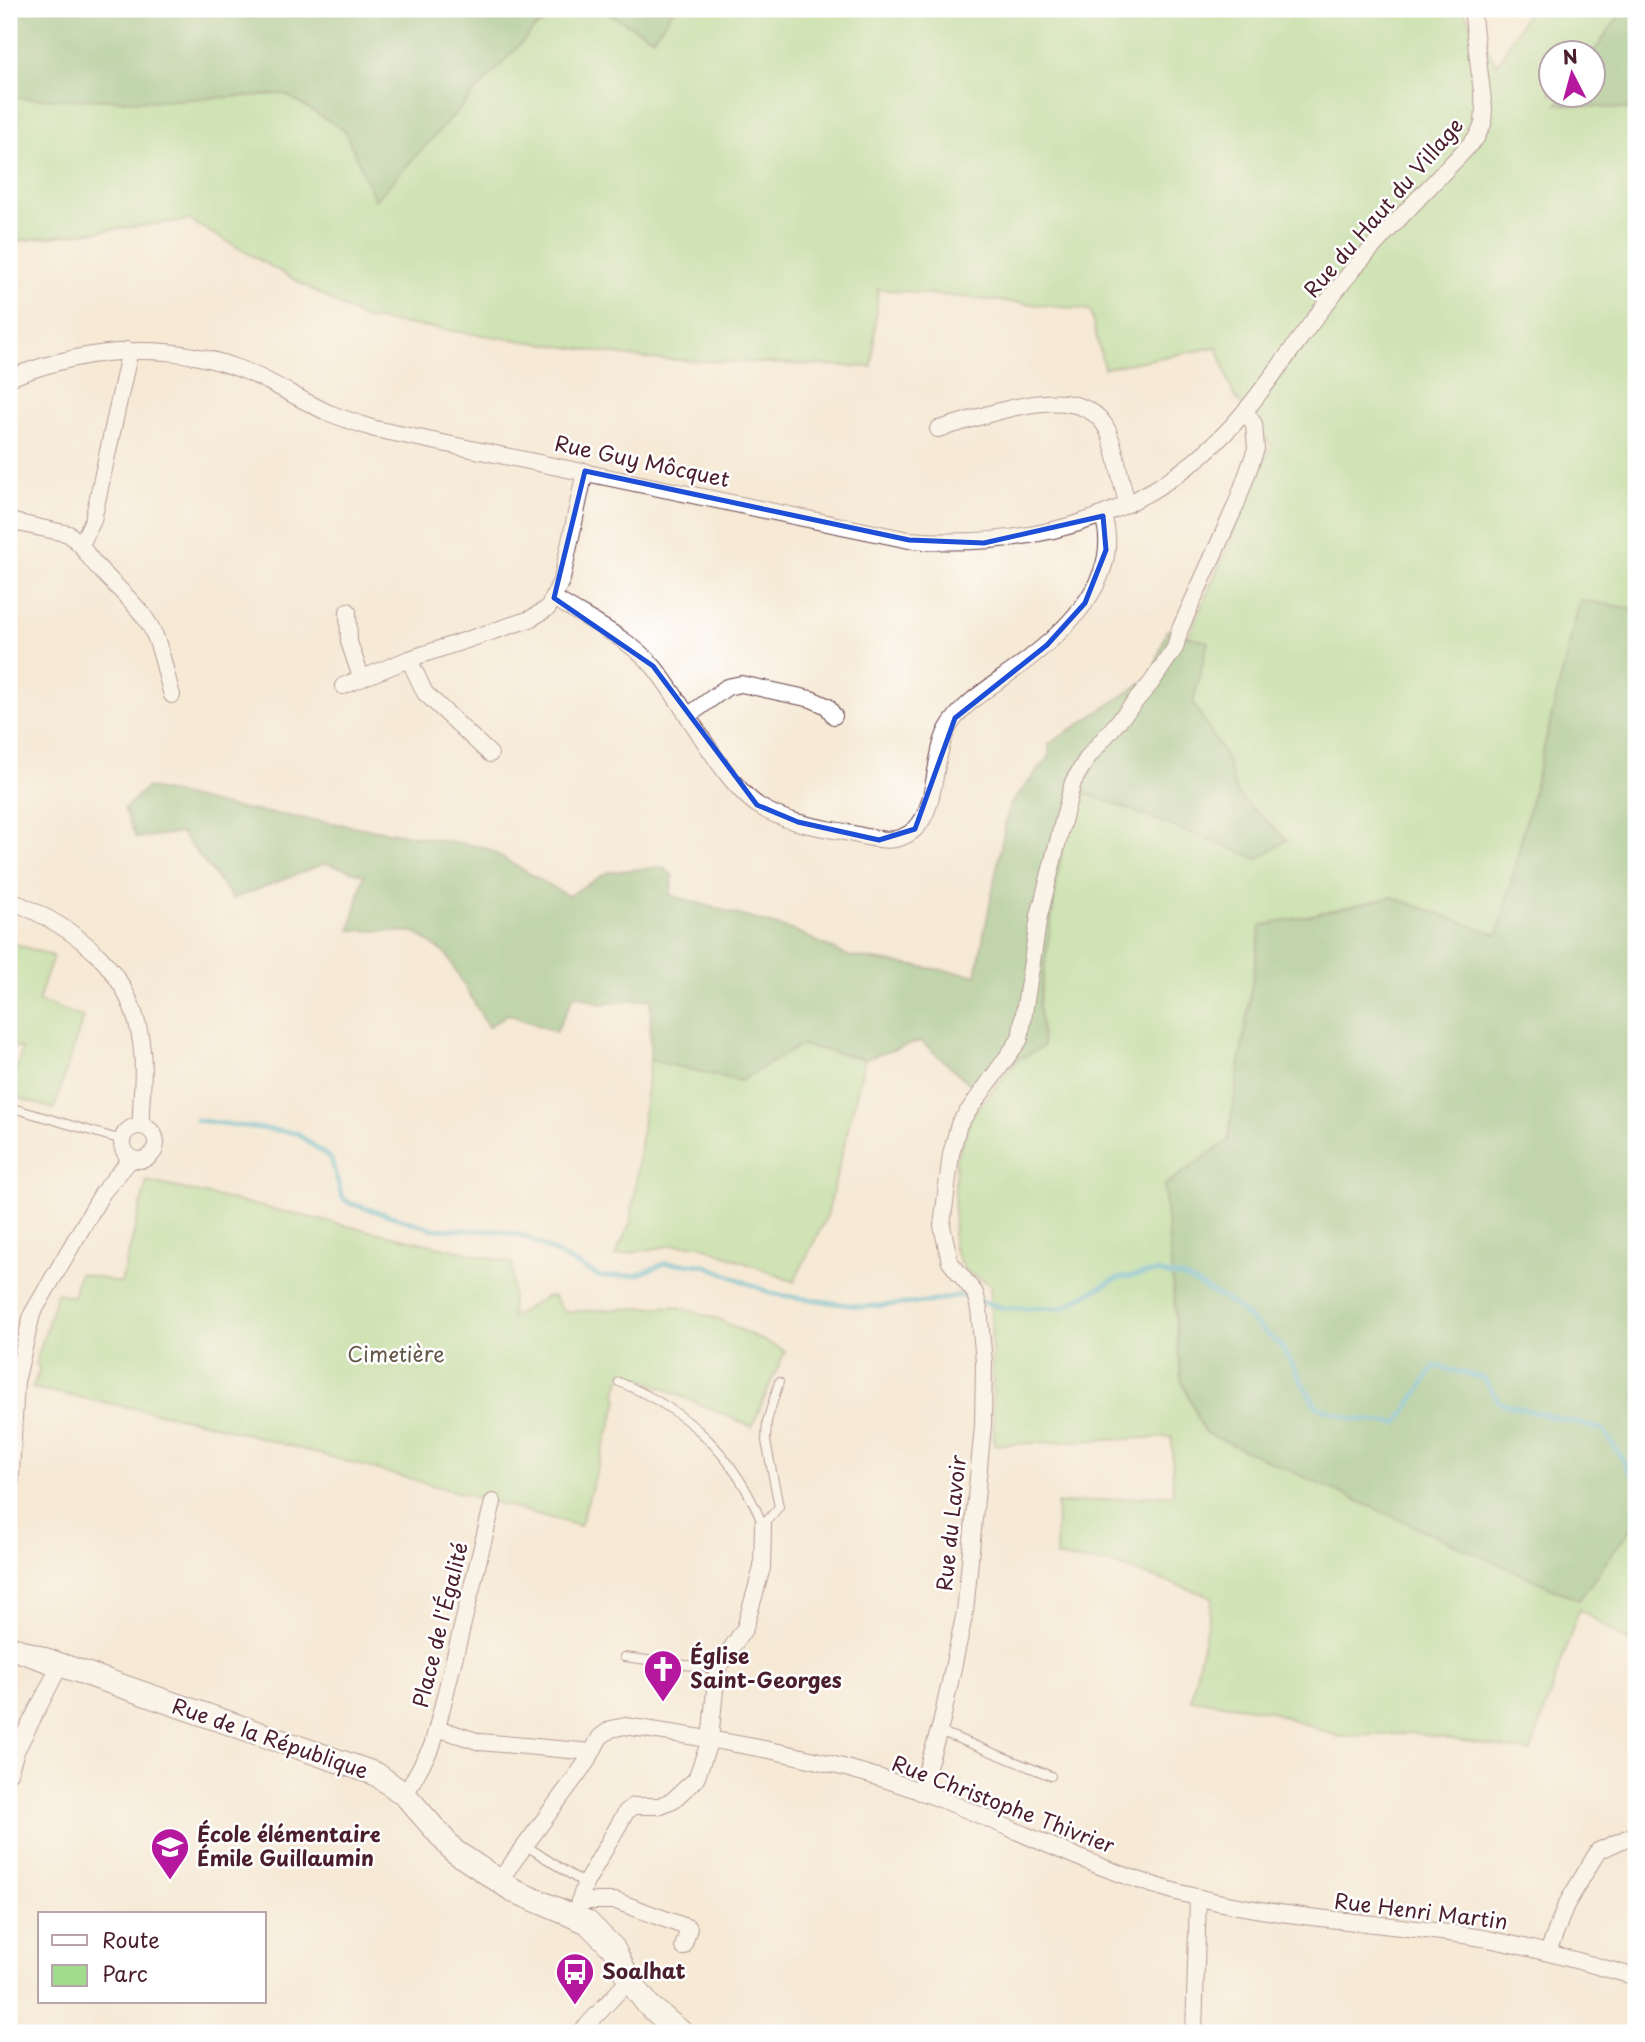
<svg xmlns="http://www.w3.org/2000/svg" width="1645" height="2042" font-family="'Playpen Sans',sans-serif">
  <rect width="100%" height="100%" fill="#fff"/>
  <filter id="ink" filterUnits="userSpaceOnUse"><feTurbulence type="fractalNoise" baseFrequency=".0143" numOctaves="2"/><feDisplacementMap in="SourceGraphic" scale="14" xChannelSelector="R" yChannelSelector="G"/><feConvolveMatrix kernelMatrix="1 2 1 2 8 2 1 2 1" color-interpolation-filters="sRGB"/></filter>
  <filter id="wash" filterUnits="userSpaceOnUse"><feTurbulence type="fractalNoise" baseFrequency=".00686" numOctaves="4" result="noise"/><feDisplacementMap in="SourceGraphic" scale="28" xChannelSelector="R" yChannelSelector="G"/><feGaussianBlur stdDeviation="1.57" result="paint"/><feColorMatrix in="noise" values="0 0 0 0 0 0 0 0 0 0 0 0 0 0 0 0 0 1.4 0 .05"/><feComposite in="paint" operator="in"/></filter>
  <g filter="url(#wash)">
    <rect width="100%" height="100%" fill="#f6ead6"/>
    <g fill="#a1db8d" stroke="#767d5c" stroke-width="2">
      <polygon points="9,9 1462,9 1497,65 1529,9 1624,9 1593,53 1550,52 1550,94 1564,95 1558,104 1636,110 1636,609 1580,601 1498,936 1392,897 1261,926 1228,1141 1164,1186 1578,1600 1636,1521 1636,1647 1579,1609 1531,1752 1413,1733 1340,1737 1269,1711 1191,1699 1213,1597 1116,1565 1056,1557 1057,1504 1173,1494 1172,1437 994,1445 990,1284 964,1270 953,1247 956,1158 972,1115 1035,1039 1027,826 1180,656 1271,445 1233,394 1217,347 1104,368 1090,310 878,289 872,367 650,359 362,318 189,220 9,242"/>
      <polygon points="9,942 53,956 38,1001 83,1017 54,1109 9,1095 22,1049 9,1045"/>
      <polygon points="801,1045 865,1059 827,1216 794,1282 700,1245 673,1245 615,1256 631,1222 650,1060 740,1081"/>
      <polygon points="147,1181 513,1263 511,1318 547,1296 554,1297 564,1312 675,1306 718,1319 785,1351 752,1427 623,1371 616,1392 618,1401 580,1526 203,1422 32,1388 40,1370 36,1363 57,1293 73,1297 79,1273 121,1283"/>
    </g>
    <g fill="#80bb78" stroke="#656d52" stroke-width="2">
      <polygon points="9,9 574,9 537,26 375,200 345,131 285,94 160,101 9,98"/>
      <polygon points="600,9 674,9 653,38"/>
      <polygon points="1624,9 1636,9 1636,110 1557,104 1564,95 1592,94 1593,53"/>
      <polygon points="1580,600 1636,609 1636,1521 1579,1600 1204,1432 1181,1379 1164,1186 1228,1141 1261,926 1392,897 1498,935"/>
      <polygon points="1167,630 1208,642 1193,703 1225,755 1238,795 1287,840 1258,859 1083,792 1065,825 1039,1005 1043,1047 970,1084 921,1041 865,1059 801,1045 740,1081 650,1060 651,999 599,1004 575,994 556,1032 508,1014 488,1027 447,955 414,932 350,930 364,875 326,863 233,899 181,833 136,838 124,809 147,787 231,807 484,847 568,896 608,872 663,867 673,876 670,895 795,931 848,956 976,975 1009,806 1049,757 1049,744 1151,677"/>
    </g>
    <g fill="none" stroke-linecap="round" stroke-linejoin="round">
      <polyline stroke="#4eb3cc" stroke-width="5" points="196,1120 297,1133 331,1159 342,1197 349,1203 434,1229 500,1231 524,1236 600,1277 637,1275 666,1263 705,1265 773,1294 863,1307 929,1302 960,1295 1004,1308 1062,1308 1115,1279 1156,1272 1186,1278 1230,1302 1282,1347 1316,1406 1352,1419 1398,1423 1435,1366 1483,1378 1500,1403 1604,1430 1636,1481"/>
    </g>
  </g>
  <g filter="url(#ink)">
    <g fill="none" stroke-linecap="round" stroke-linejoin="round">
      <g stroke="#643d45" stroke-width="10">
        <g id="lane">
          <polyline points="9,1107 122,1140"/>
          <path d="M 619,1382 C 689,1411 734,1454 763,1525 L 779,1507 L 766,1441 L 767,1421 L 779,1382"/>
          <polyline points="624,1657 717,1669"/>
          <polyline points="939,1731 1051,1776"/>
          <polyline points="525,1845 585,1884"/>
        </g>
      </g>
      <g stroke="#643d45" stroke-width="18">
        <g id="street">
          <path d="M 9,378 C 88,347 168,339 248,372 C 276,384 302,401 329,413 C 344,419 360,424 375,429 L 909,540 C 1040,550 1160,514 1246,410 C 1284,363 1317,312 1356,266 C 1394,222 1436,181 1476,138 L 1483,124 L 1484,109 L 1472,9"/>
          <path d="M 938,429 C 985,417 1081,375 1108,431 C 1118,454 1119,481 1128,504"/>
          <polyline points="9,521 69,534 81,545 93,520 128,359 127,350"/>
          <path d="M 81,545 C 97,572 123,589 142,614 C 160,635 164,669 172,695"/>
          <path d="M 554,598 C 586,619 629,638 654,667 C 684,703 722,782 759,806 C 785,823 819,827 849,833 C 871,838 896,847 915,829 C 937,809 933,757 947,730 C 961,703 994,685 1018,667 C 1062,634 1124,580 1103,516"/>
          <polyline points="348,611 349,642 361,677"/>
          <polyline points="409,659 425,693 490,754"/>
          <polyline points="343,686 409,659 530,619 548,608 562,579 585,471"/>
          <polyline points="688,716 727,687 741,684 811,699 827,706 834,716"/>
          <path d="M 9,900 C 78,928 135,971 142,1051 C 145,1076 140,1101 141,1126"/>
          <circle cx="139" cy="1143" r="17"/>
          <polyline points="9,1512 16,1382 32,1314 103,1192 131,1159"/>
          <polyline points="437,1728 480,1742 592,1752"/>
          <polyline points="9,1773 16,1751 59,1667"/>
          <polyline points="920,1792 941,1724 965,1612 983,1426 984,1362 979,1309 975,1293 950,1262 942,1226 951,1154 959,1124 1020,1039 1039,916 1073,782 1088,757 1151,683 1175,648 1180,629 1236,505 1256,449 1254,424 1245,411"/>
          <polyline points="405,1795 432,1746 437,1728 493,1502"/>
          <path d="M 499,1881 L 588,1760 L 600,1737 L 611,1729 L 625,1726 C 733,1742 841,1759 943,1800 C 1028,1834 1110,1877 1200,1898 C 1295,1921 1392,1922 1488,1939 C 1538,1949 1587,1963 1636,1977"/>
          <polyline points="579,1901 616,1901 689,1928 683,1947"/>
          <polyline points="575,1915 585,1884 626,1812 634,1806 659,1806 673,1800 696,1779 710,1740 717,1669 745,1628 762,1568 763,1525"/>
          <polyline points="1548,1952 1566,1905 1598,1851 1636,1834"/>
          <polyline points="580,2033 629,1980"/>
          <polyline points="1194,2033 1198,1898"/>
        </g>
      </g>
      <g stroke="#643d45" stroke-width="25">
        <polyline id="secondary" points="9,1647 376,1774 405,1795 454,1851 514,1891 587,1922 613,1948 629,1980 649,2006 682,2033"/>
      </g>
      <use href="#lane" stroke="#fff" stroke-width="8"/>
      <use href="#street" stroke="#fff" stroke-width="16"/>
      <use href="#secondary" stroke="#fff" stroke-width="23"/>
    </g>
  </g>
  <path d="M0 0H1645V2042H0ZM 585,471 L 909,540 L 984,543 L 1103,516 L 1106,550 L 1085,603 L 1047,645 L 955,718 L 915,829 L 879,840 L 798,822 L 757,805 L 653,666 L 554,598 Z" fill="#f6ead6" fill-opacity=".55" fill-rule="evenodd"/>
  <path fill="none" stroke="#1d4ed8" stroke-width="5" stroke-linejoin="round" d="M 585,471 L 909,540 L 984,543 L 1103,516 L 1106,550 L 1085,603 L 1047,645 L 955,718 L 915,829 L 879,840 L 798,822 L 757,805 L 653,666 L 554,598 Z"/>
  <defs>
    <g id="church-pin" transform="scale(2.0125)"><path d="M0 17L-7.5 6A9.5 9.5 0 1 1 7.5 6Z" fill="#b5179e" stroke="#fff"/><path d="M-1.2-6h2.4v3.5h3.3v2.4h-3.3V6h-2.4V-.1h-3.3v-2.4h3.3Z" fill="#fff"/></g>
    <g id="school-pin" transform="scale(2.0125)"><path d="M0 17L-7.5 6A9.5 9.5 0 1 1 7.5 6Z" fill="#b5179e" stroke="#fff"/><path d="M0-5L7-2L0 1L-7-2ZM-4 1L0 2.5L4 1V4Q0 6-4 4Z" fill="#fff"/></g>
    <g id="bus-pin" transform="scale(2.0125)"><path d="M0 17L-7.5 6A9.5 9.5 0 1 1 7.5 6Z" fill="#b5179e" stroke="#fff"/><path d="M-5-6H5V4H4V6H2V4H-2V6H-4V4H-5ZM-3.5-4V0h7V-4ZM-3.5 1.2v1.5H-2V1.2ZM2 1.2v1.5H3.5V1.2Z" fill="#fff"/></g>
  </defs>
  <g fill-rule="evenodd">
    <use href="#church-pin" x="663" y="1669"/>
    <use href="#school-pin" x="170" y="1847"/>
    <use href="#bus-pin" x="575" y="1972"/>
  </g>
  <g text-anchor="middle" stroke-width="5" stroke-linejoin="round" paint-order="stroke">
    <g font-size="21" fill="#4a1f2b" stroke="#fff">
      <text transform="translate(1384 208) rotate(-49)" y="7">Rue du Haut du Village</text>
      <text transform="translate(642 462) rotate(12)" y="7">Rue Guy Môcquet</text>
      <text transform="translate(952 1523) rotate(-84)" y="7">Rue du Lavoir</text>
      <text transform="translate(441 1625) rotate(-76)" y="7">Place de l'Égalité</text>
      <text transform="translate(270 1739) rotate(19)" y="7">Rue de la République</text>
      <text transform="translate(1003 1805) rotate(21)" y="7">Rue Christophe Thivrier</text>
      <text transform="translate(1421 1912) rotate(7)" y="7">Rue Henri Martin</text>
    </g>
    <g font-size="21" fill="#645748" stroke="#fff">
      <text x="396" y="1362">Cimetière</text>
    </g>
    <g font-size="21" font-weight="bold" fill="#4a1f2b" stroke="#fff" text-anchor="start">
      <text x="690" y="1664">Église<tspan x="690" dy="24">Saint-Georges</tspan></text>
      <text x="197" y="1842">École élémentaire<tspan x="197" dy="24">Émile Guillaumin</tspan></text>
      <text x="602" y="1979">Soalhat</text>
    </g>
  </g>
  <rect width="1645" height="2042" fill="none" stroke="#fff" stroke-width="35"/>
  <rect x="38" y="1912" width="228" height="91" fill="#ffffff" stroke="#b7a5aa" stroke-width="2"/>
  <rect x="52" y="1935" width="35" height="10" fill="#ffffff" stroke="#b7a5aa" stroke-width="2"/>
  <text x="102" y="1948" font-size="21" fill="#4a1f2b">Route</text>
  <rect x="52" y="1965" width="35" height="21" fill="#a1db8d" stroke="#b7a5aa" stroke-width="2"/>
  <text x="102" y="1982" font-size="21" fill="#4a1f2b">Parc</text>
  <g transform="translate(1572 74) rotate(354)"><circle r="33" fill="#ffffff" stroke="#b7a5aa" stroke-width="2"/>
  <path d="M0-5L12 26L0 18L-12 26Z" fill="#b5179e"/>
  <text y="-10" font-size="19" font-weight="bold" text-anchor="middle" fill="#4a1f2b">N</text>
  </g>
</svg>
